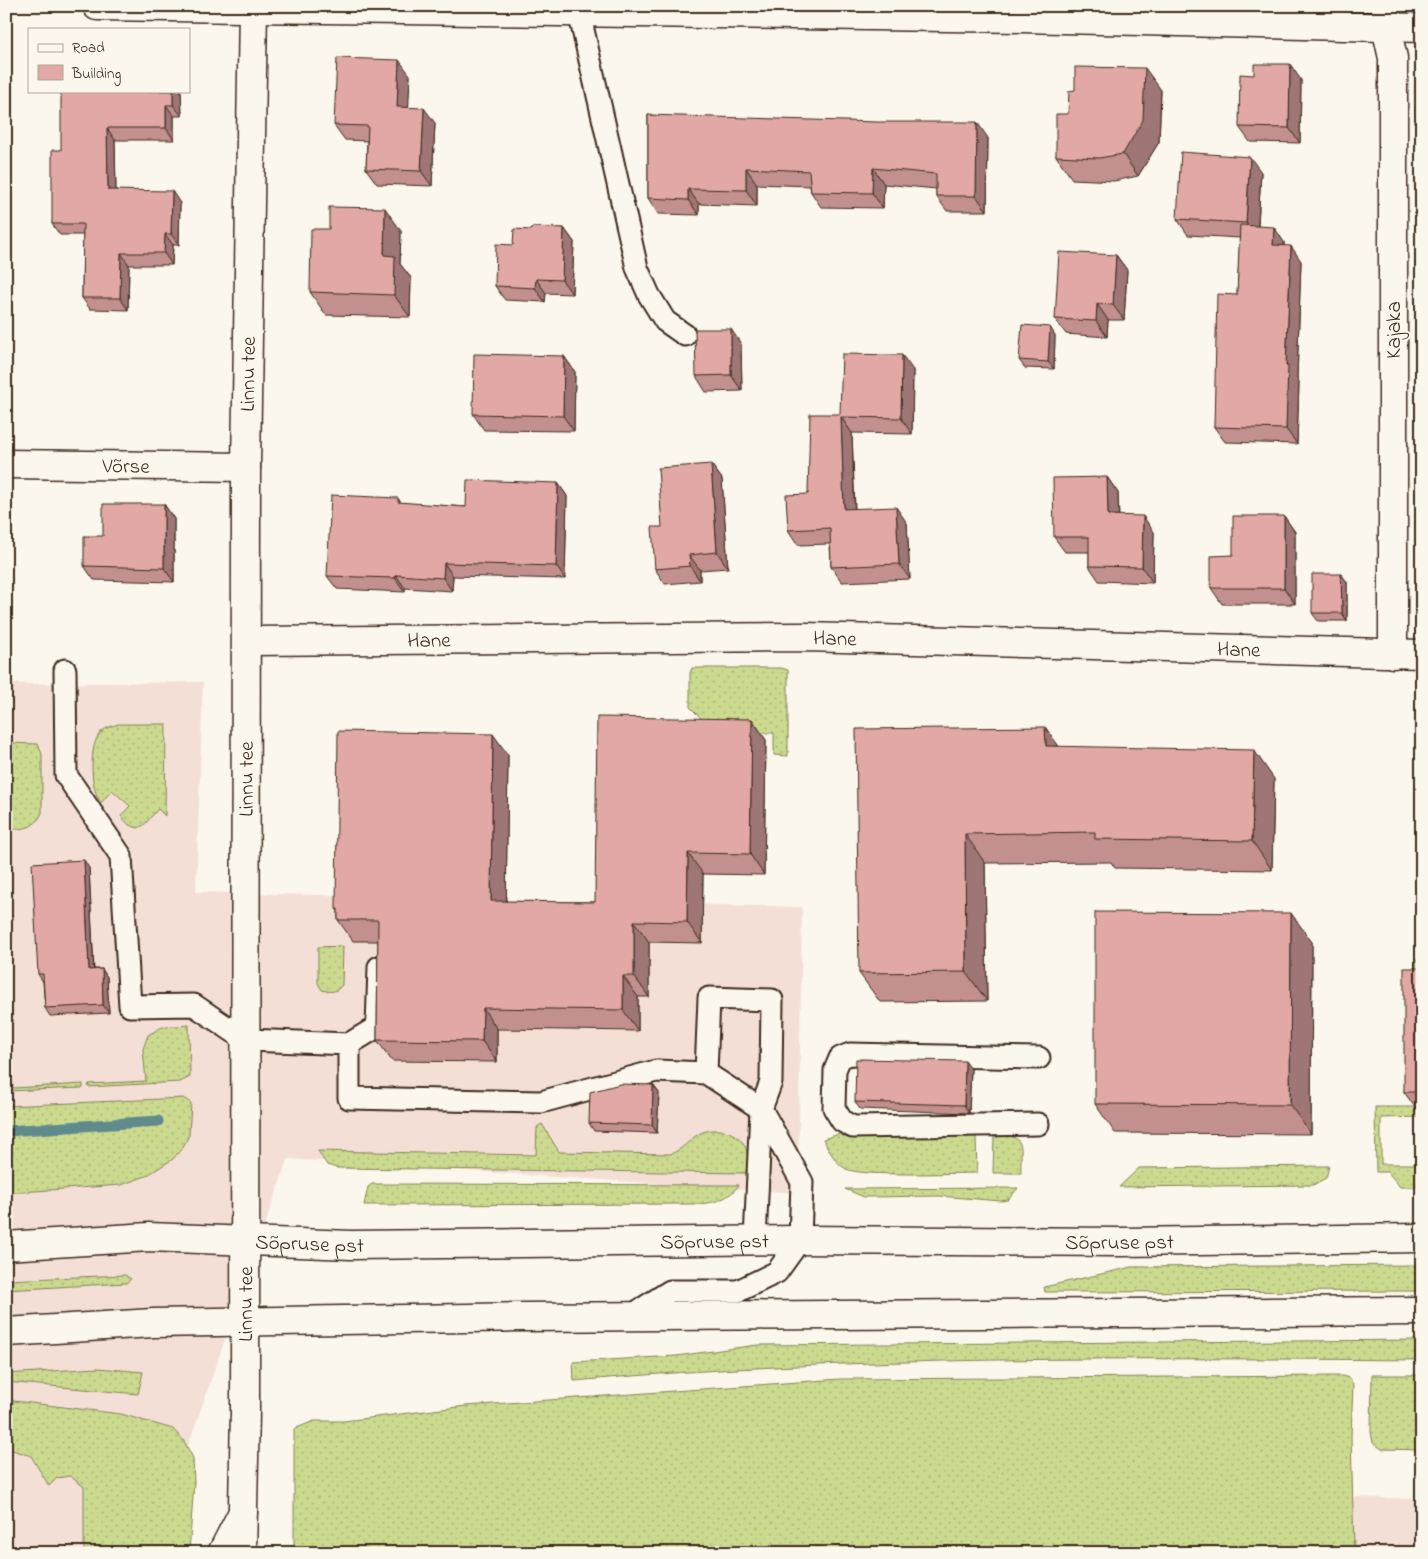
<svg xmlns="http://www.w3.org/2000/svg" width="1428" height="1559" font-family="'Indie Flower',sans-serif">
  <defs>
    <pattern id="grass-dots" width="8" height="8" patternUnits="userSpaceOnUse" patternTransform="scale(1.25)"><rect width="8" height="8" fill="#cbda8e"/><path d="M2 2h.1M6 6h.1" fill="none" stroke="#afbb7a" stroke-width="1.8" stroke-linecap="round"/></pattern>
  </defs>
  <rect width="100%" height="100%" fill="#fbf7ec"/>
  <filter id="ink" filterUnits="userSpaceOnUse"><feTurbulence type="fractalNoise" baseFrequency=".02" numOctaves="2"/><feDisplacementMap in="SourceGraphic" scale="10" xChannelSelector="R" yChannelSelector="G"/><feConvolveMatrix kernelMatrix="1 2 1 2 8 2 1 2 1" color-interpolation-filters="sRGB"/></filter>
  <g filter="url(#ink)">
    <g fill="#f4dfd7">
      <polygon points="203,682 196,892 802,907 798,1193 288,1159 180,1469 183,1553 6,1553 6,684"/>
      <polygon points="1351,1436 1353,1497 1422,1499 1422,1553 1183,1553"/>
    </g>
    <g fill="url(#grass-dots)" stroke="#838256">
      <polygon points="692,668 781,668 788,670 788,756 774,755 774,733 716,733 690,707 690,673"/>
      <path d="M 118,724 L 166,724 L 165,816 L 158,809 L 144,825 L 138,828 L 129,825 L 121,816 L 130,806 L 112,790 L 101,803 C 90,790 88,745 101,732 C 105,728 112,726 118,724 Z"/>
      <path d="M 6,743 L 38,744 L 42,754 L 42,813 C 34,830 24,828 7,830 L 6,926 Z"/>
      <path d="M 343,946 L 342,985 C 336,993 331,992 322,990 L 318,983 L 318,947 Z"/>
      <polygon points="1416,959 1422,959 1422,1117 1381,1118 1381,1164 1422,1164 1422,1187 1400,1187 1388,1172 1376,1172 1375,1107 1416,1107"/>
      <polygon points="189,1025 190,1077 180,1082 88,1087 89,1084 146,1081 143,1049 148,1035 162,1027"/>
      <polygon points="6,1050 8,1051 13,1088 83,1084 83,1088 6,1091"/>
      <polygon points="183,1098 191,1103 189,1135 183,1147 173,1159 146,1176 121,1185 6,1193 6,1106"/>
      <path d="M 542,1124 L 559,1152 L 670,1154 C 683,1150 688,1140 699,1134 C 715,1125 740,1131 746,1149 C 749,1157 747,1165 746,1173 L 337,1168 L 327,1165 L 318,1151 L 536,1155 L 537,1127 Z"/>
      <path d="M 839,1134 L 847,1138 L 976,1136 L 977,1173 C 955,1173 861,1177 846,1169 C 835,1163 829,1150 823,1139 Z"/>
      <path d="M 994,1135 C 1028,1135 1020,1145 1021,1173 L 993,1173 Z"/>
      <polygon points="1329,1166 1326,1178 1313,1185 1119,1187 1139,1168"/>
      <path d="M 372,1184 L 739,1185 C 729,1199 715,1203 698,1204 L 364,1205 L 368,1187 Z"/>
      <polygon points="1018,1188 1008,1200 1001,1201 939,1196 864,1197 845,1189"/>
      <polygon points="1422,1265 1422,1291 1045,1292 1044,1287 1132,1267"/>
      <polygon points="125,1275 131,1279 126,1283 6,1290 6,1280"/>
      <path d="M 1422,1340 L 1422,1360 C 1139,1358 855,1355 574,1381 L 573,1362 L 676,1356 L 757,1345 Z"/>
      <polygon points="98,1368 143,1372 138,1394 6,1382 6,1374"/>
      <polygon points="1372,1375 1422,1375 1422,1450 1382,1449 1373,1443 1371,1432"/>
      <polygon points="1342,1376 1349,1378 1353,1384 1351,1436 1354,1549 1318,1553 294,1553 294,1429 314,1421 344,1421 466,1406 840,1379"/>
      <polygon points="6,1400 121,1414 173,1429 184,1441 193,1458 194,1482 189,1553 84,1553 84,1487 70,1476 57,1478 49,1486 31,1456 6,1448"/>
    </g>
    <g fill="none" stroke-linecap="round" stroke-linejoin="round">
      <polyline stroke="#618b8d" stroke-width="11" points="6,1131 158,1121"/>
      <g stroke="#3b2a1e" stroke-width="25">
        <g id="lane">
          <polyline points="579,12 637,268 649,295 665,321 685,335"/>
          <polyline points="65,670 66,775 121,856 130,1006 194,1005 246,1040 349,1044 349,1098 541,1102 656,1071 706,1073 761,1109 802,1182 800,1240 777,1272 738,1291 670,1291 629,1317"/>
          <polyline points="349,1044 377,1027 379,967"/>
          <polyline points="706,1073 709,998 772,1000 771,1082 761,1109 755,1240"/>
          <polyline points="1038,1124 853,1127 842,1121 834,1108 835,1070 840,1058 850,1054 1039,1058"/>
        </g>
      </g>
      <g stroke="#3b2a1e" stroke-width="31">
        <g id="street">
          <polyline points="97,6 1023,18 1422,28"/>
          <polyline points="1386,6 1386,27 1393,58 1393,654"/>
          <path id="s1" d="M 6,464 L 246,467"/>
          <path id="s2" d="M 247,641 L 805,637 L 1422,654"/>
          <polyline points="222,1553 243,1512"/>
        </g>
      </g>
      <g stroke="#3b2a1e" stroke-width="31">
        <g id="secondary">
          <path id="s3" d="M 6,1246 L 149,1237 L 351,1245 L 800,1240 L 1120,1242 L 1422,1238"/>
          <polyline points="6,1332 153,1323 524,1317 1422,1311"/>
          <path id="s4" d="M 242,1553 L 245,1412 L 246,467 L 253,6"/>
        </g>
      </g>
      <use href="#lane" stroke="#fbf7ec" stroke-width="21"/>
      <use href="#street" stroke="#fbf7ec" stroke-width="28"/>
      <use href="#secondary" stroke="#fbf7ec" stroke-width="28"/>
    </g>
    <g fill="#c2908e" stroke="#3b2a1e">
      <polygon points="410,75 408,107 435,123 432,186 377,184 366,169 367,141 345,140 334,125"/>
      <polygon points="1301,80 1300,143 1250,142 1239,127"/>
      <polygon points="1161,90 1159,142 1138,176 1114,181 1072,179 1056,156 1068,114"/>
      <polygon points="181,91 182,116 174,116 174,140 115,140 116,190 180,203 179,245 173,245 172,265 129,265 128,310 90,309 82,298 83,235 60,235 52,224 61,150"/>
      <polygon points="648,115 988,138 987,211 947,211 936,196 936,189 884,184 883,208 821,207 811,192 810,186 757,184 757,206 699,204 699,215 658,214 648,198"/>
      <polygon points="1261,172 1258,226 1284,242 1284,246 1301,261 1297,378 1299,382 1297,444 1225,442 1214,427 1237,295 1240,238 1188,235 1177,219"/>
      <polygon points="564,228 574,242 572,294 546,293 545,302 505,300 495,286 513,245 531,230"/>
      <polygon points="401,231 400,264 411,278 410,317 326,315 310,292"/>
      <polygon points="1116,255 1127,270 1124,320 1108,320 1107,337 1066,334 1055,319"/>
      <polygon points="1055,335 1054,369 1025,368 1019,360"/>
      <polygon points="741,344 742,391 706,392 696,376"/>
      <polygon points="564,356 575,372 574,431 484,430 473,414"/>
      <polygon points="913,370 912,434 852,433 855,509 907,523 910,579 842,582 831,567 830,544 798,545 788,530 808,494 840,414"/>
      <polygon points="711,464 722,479 728,568 700,570 700,581 665,584 655,569 662,527"/>
      <polygon points="1107,477 1118,493 1119,516 1154,532 1153,583 1099,581 1089,566 1089,552 1065,552 1054,537"/>
      <polygon points="558,483 567,496 565,579 453,576 452,591 405,588 405,592 337,589 327,576 398,498 401,503 466,507"/>
      <polygon points="164,504 174,519 174,582 94,580 84,566"/>
      <polygon points="1284,516 1295,532 1295,604 1222,604 1211,588 1233,555"/>
      <polygon points="1341,574 1347,582 1347,621 1318,621 1312,613"/>
      <polygon points="752,719 766,740 764,875 703,874 702,943 649,942 649,997 638,997 638,1031 497,1029 497,1062 392,1061 377,1040 378,941 353,941 338,920 338,911 336,909 508,755 506,902 595,902"/>
      <polygon points="1045,727 1059,747 1274,779 1272,870 1115,868 1111,862 985,863 987,1001 880,1002 859,973"/>
      <polygon points="89,868 94,969 102,969 107,977 109,1013 50,1016 45,1008 43,982 38,974"/>
      <polygon points="1312,942 1311,1134 1115,1133 1095,1104"/>
      <polygon points="1422,968 1422,1117 1404,1092"/>
      <polygon points="971,1069 969,1113 860,1109 855,1102"/>
      <polygon points="653,1085 659,1093 657,1133 594,1131 589,1123"/>
    </g>
    <g fill="#9e7674" stroke="#3b2a1e">
      <polygon points="399,60 410,75 408,122 397,107"/>
      <polygon points="1290,64 1301,80 1300,143 1289,128"/>
      <polygon points="1145,68 1161,90 1159,142 1138,176 1123,154"/>
      <polygon points="6,74 7,75 6,108"/>
      <polygon points="173,91 181,91 182,116 173,105"/>
      <polygon points="166,105 174,116 174,140 166,128"/>
      <polygon points="424,108 435,123 432,186 421,171"/>
      <polygon points="977,122 988,138 987,211 976,196"/>
      <polygon points="107,128 115,140 116,201 108,190"/>
      <polygon points="1250,157 1261,172 1257,239 1246,223"/>
      <polygon points="746,168 757,184 757,206 746,190"/>
      <polygon points="873,168 884,184 883,208 872,193"/>
      <polygon points="688,189 699,204 699,215 688,200"/>
      <polygon points="172,191 180,203 179,245 171,234"/>
      <polygon points="385,208 401,231 400,264 411,278 410,317 394,295 384,255"/>
      <polygon points="1274,227 1284,242 1284,261 1273,245"/>
      <polygon points="564,228 574,242 572,294 562,280"/>
      <polygon points="165,234 173,245 172,265 164,253"/>
      <polygon points="1291,246 1301,261 1297,378 1299,382 1297,444 1286,429 1286,366"/>
      <polygon points="121,253 129,265 128,310 120,298"/>
      <polygon points="1116,255 1127,270 1124,320 1113,305"/>
      <polygon points="536,279 546,293 545,302 535,288"/>
      <polygon points="1097,304 1108,320 1107,337 1096,321"/>
      <polygon points="1050,327 1055,335 1054,369 1048,362"/>
      <polygon points="731,329 741,344 742,391 731,375"/>
      <polygon points="902,355 913,370 912,434 901,418"/>
      <polygon points="564,356 575,372 574,431 563,416"/>
      <polygon points="841,417 852,433 855,525 844,509"/>
      <polygon points="711,464 722,479 728,568 717,552"/>
      <polygon points="1107,477 1118,493 1119,531 1108,515"/>
      <polygon points="558,483 567,496 565,579 556,566"/>
      <polygon points="164,504 174,519 174,582 164,568"/>
      <polygon points="896,507 907,523 910,579 899,564"/>
      <polygon points="1143,516 1154,532 1153,583 1142,567"/>
      <polygon points="1284,516 1295,532 1295,604 1284,588"/>
      <polygon points="689,555 700,570 700,581 690,566"/>
      <polygon points="444,563 453,576 452,591 443,578"/>
      <polygon points="1341,574 1347,582 1347,621 1342,613"/>
      <polygon points="396,575 405,588 405,592 395,578"/>
      <polygon points="752,719 766,740 764,875 750,854"/>
      <polygon points="1045,727 1066,756 1046,746"/>
      <polygon points="493,734 508,755 506,922 491,901"/>
      <polygon points="1254,750 1274,779 1272,870 1252,841"/>
      <polygon points="965,834 985,863 987,1001 966,972"/>
      <polygon points="688,853 703,874 702,943 687,922"/>
      <polygon points="84,860 89,868 94,978 89,970"/>
      <polygon points="1291,913 1312,942 1311,1134 1290,1105"/>
      <polygon points="634,921 649,942 649,997 634,976"/>
      <polygon points="102,969 107,977 109,1013 103,1005"/>
      <polygon points="623,976 638,997 638,1031 623,1010"/>
      <polygon points="483,1008 497,1029 497,1062 482,1041"/>
      <polygon points="965,1061 971,1069 969,1113 964,1105"/>
      <polygon points="653,1085 659,1093 657,1133 652,1125"/>
    </g>
    <g fill="#e2a8a5" stroke="#3b2a1e">
      <polygon points="337,58 399,60 397,107 424,108 421,171 366,169 368,126 334,125"/>
      <polygon points="1254,64 1290,64 1289,128 1239,127 1240,74 1254,75"/>
      <polygon points="1075,67 1145,68 1143,120 1123,154 1099,158 1056,156 1056,114 1068,114 1069,91 1075,90"/>
      <polygon points="61,91 173,91 173,105 166,105 166,128 107,128 108,190 172,191 171,234 165,234 164,253 121,253 120,298 82,298 83,224 52,224 52,150 61,150"/>
      <polygon points="648,115 877,122 977,122 976,196 936,196 936,174 873,168 872,193 811,192 809,171 746,168 746,190 688,189 688,200 648,198"/>
      <polygon points="1181,152 1250,157 1246,223 1177,219"/>
      <polygon points="329,207 385,208 384,255 395,256 394,295 310,292 311,229 329,229"/>
      <polygon points="1240,225 1274,227 1273,245 1291,246 1286,366 1288,366 1286,429 1214,427 1217,294 1237,295"/>
      <polygon points="532,227 564,228 562,280 536,279 535,288 495,286 496,244 513,245 514,229 531,230"/>
      <polygon points="1059,252 1116,255 1113,305 1097,304 1096,321 1055,319"/>
      <polygon points="1022,325 1050,327 1048,362 1019,360"/>
      <polygon points="695,329 731,329 731,375 696,376"/>
      <polygon points="474,354 564,356 563,416 473,414"/>
      <polygon points="842,354 902,355 901,418 841,417 844,509 896,507 899,564 831,567 830,528 788,530 786,495 808,494 810,414 840,414"/>
      <polygon points="711,464 717,552 689,555 690,566 655,569 652,527 662,527 658,468"/>
      <polygon points="1107,477 1108,515 1143,516 1142,567 1089,566 1089,537 1054,537 1053,478"/>
      <polygon points="467,480 558,483 556,566 444,563 443,578 396,575 395,578 327,576 331,495 398,498 398,502 466,507"/>
      <polygon points="103,504 164,504 164,568 84,566 84,536 103,536"/>
      <polygon points="1233,516 1284,516 1284,588 1211,588 1211,556 1233,555"/>
      <polygon points="1312,574 1341,574 1342,613 1312,613"/>
      <polygon points="597,717 752,719 750,854 688,853 687,922 634,921 634,976 623,976 623,1010 483,1008 482,1041 377,1040 378,920 338,920 338,909 336,909 338,731 493,734 491,901 595,902"/>
      <polygon points="1045,727 1046,746 1254,750 1252,841 1095,839 1095,832 965,834 966,972 859,973 856,729"/>
      <polygon points="84,860 89,970 102,969 103,1005 45,1008 43,974 38,974 32,863"/>
      <polygon points="1095,912 1291,913 1290,1105 1095,1104"/>
      <rect x="1404" y="968" width="18" height="124"/>
      <polygon points="856,1059 965,1061 964,1105 855,1102"/>
      <polygon points="620,1084 653,1085 652,1125 589,1123 590,1092"/>
    </g>
  </g>
  <g text-anchor="middle" stroke-width="4" stroke-linejoin="round" paint-order="stroke">
    <g font-size="21" fill="#3b2a1e" stroke="#fbf7ec">
      <text transform="translate(1393 330) rotate(-90)" y="7">Kajaka</text>
      <text dy="7" stroke="none"><textPath href="#s4" startOffset="1179">Linnu tee</textPath></text>
      <text dy="7" stroke="none"><textPath href="#s1" startOffset="120">Võrse</textPath></text>
      <text dy="7" stroke="none"><textPath href="#s2" startOffset="588">Hane</textPath></text>
      <text dy="7" stroke="none"><textPath href="#s2" startOffset="182">Hane</textPath></text>
      <text dy="7" stroke="none"><textPath href="#s2" startOffset="992">Hane</textPath></text>
      <text dy="7" stroke="none"><textPath href="#s4" startOffset="774">Linnu tee</textPath></text>
      <text dy="7" stroke="none"><textPath href="#s3" startOffset="709">Sõpruse pst</textPath></text>
      <text dy="7" stroke="none"><textPath href="#s3" startOffset="1114">Sõpruse pst</textPath></text>
      <text dy="7" stroke="none"><textPath href="#s3" startOffset="304">Sõpruse pst</textPath></text>
      <text dy="7" stroke="none"><textPath href="#s4" startOffset="249">Linnu tee</textPath></text>
    </g>
  </g>
  <rect width="1428" height="1559" fill="none" stroke="#fbf7ec" stroke-width="25"/>
  <rect x="12" y="12" width="1403" height="1534" fill="none" stroke="#3b2a1e" stroke-width="2" filter="url(#ink)"/>
  <rect x="28" y="28" width="162" height="65" fill="#fbf7ec" stroke="#aea59a"/>
  <rect x="38" y="44" width="25" height="8" fill="#fbf7ec" stroke="#aea59a"/>
  <text x="72" y="52" font-size="15" fill="#3b2a1e">Road</text>
  <rect x="38" y="65" width="25" height="15" fill="#e2a8a5" stroke="#aea59a"/>
  <text x="72" y="78" font-size="15" fill="#3b2a1e">Building</text>
</svg>
